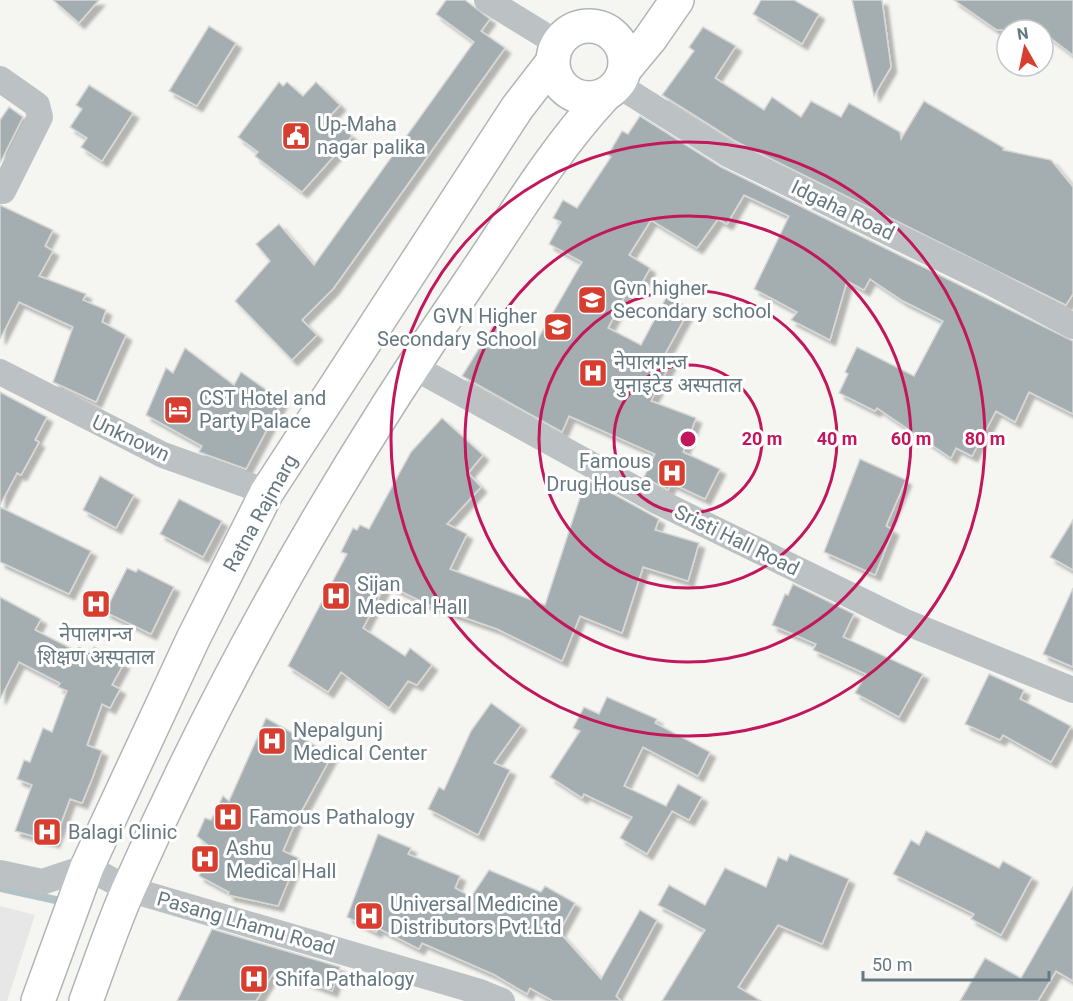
<svg xmlns="http://www.w3.org/2000/svg" width="1073" height="1001" font-family="Roboto,'Noto Sans Devanagari',sans-serif">
  <defs>
    <filter id="shadow"><feDropShadow dx="5.5" dy="5.5" stdDeviation="1.5" flood-color="#0004"/></filter>
  </defs>
  <rect width="100%" height="100%" fill="#f5f5f2"/>
  <polygon fill="#e6e7e6" points="0,906 35,915 7,1001 0,1001"/>
  <g fill="none" stroke-linecap="round" stroke-linejoin="round">
    <polyline stroke="#b3c2c4" stroke-width="8" points="0,888 65,902"/>
  </g>
  <g fill="#a4aeb1" stroke="#d7d7d5" stroke-width="1.5" filter="url(#shadow)">
    <polygon points="53,0 99,0 79,23"/>
    <polygon points="446,0 465,0 490,19 481,31 505,48 333,289 302,320 317,335 292,360 235,301 270,261 256,244 279,224 314,265 474,42 436,14"/>
    <polygon points="761,0 794,0 819,14 802,44 753,14"/>
    <polygon points="852,0 882,0 891,67 874,96"/>
    <polygon points="954,0 1073,0 1073,55 1028,21 1022,30 997,30"/>
    <polygon points="209,26 236,43 197,106 169,91"/>
    <polygon points="703,27 736,46 715,78 764,110 772,97 801,117 811,101 841,117 849,103 900,132 901,139 924,101 1004,148 1003,150 1051,160 1073,187 1073,294 1066,305 735,141 662,95 694,51 689,47"/>
    <polygon points="279,82 283,86 287,82 303,96 316,82 340,105 329,117 352,136 302,192 255,156 258,152 238,137"/>
    <polygon points="89,85 133,113 102,161 81,147 87,138 70,127 82,109 76,105"/>
    <polygon points="9,107 23,117 0,163 0,120"/>
    <polygon points="640,116 721,167 1073,341 1073,414 1029,392 1015,422 996,411 972,456 956,448 951,458 877,408 875,411 839,393 848,374 845,372 857,347 914,376 943,321 903,301 870,279 864,290 847,281 830,340 791,320 797,312 754,289 789,216 744,195 727,224 718,219 697,248 651,220 629,255 650,268 637,292 629,288 608,328 641,345 667,296 690,308 664,356 672,360 651,401 696,418 683,452 720,469 705,499 671,483 668,490 644,477 655,454 569,416 562,432 462,376 493,326 532,349 582,262 549,244 561,222 553,218 563,200 577,208 611,157 608,155 622,131 628,134"/>
    <polygon points="0,205 53,230 45,246 53,251 39,276 86,294 83,300 106,310 102,322 126,335 96,402 53,382 73,327 19,302 0,339"/>
    <polygon points="185,348 234,385 241,372 282,401 246,469 199,452 202,446 146,415 166,368 173,373"/>
    <polygon points="0,392 47,417 35,440 39,442 21,475 17,473 0,505"/>
    <polygon points="442,418 483,455 468,473 481,487 447,524 467,534 450,569 545,605 586,479 659,519 655,530 699,543 688,581 643,567 622,633 580,616 562,661 497,629 431,606 386,584 363,628 405,656 410,648 432,665 417,685 408,681 389,708 341,672 328,692 288,666 347,554 341,552 353,528 357,530 360,525 369,529 411,452"/>
    <polygon points="860,459 906,480 886,526 893,530 875,575 824,552"/>
    <polygon points="100,476 134,495 116,528 83,510"/>
    <polygon points="179,499 222,521 203,557 160,534"/>
    <polygon points="0,507 91,551 69,594 0,562"/>
    <polygon points="1073,520 1073,570 1050,557"/>
    <polygon points="127,568 136,572 138,569 174,587 151,634 105,612"/>
    <polygon points="793,584 854,614 843,637 923,674 899,717 855,693 866,674 813,650 816,644 772,625 785,594 788,595"/>
    <polygon points="1073,588 1073,667 1043,654"/>
    <polygon points="0,597 41,619 35,630 76,651 79,647 90,653 94,647 124,663 112,685 120,689 110,708 102,704 87,745 102,751 92,779 82,803 70,799 54,842 15,831 32,785 17,779 24,760 30,762 43,728 52,732 67,691 58,687 60,683 19,662 0,699"/>
    <polygon points="989,674 1024,690 1020,699 1071,726 1051,762 1003,735 1000,740 965,724"/>
    <polygon points="607,697 657,719 655,723 710,752 698,776 643,747 624,786 666,806 678,784 702,797 689,820 672,811 647,854 620,838 632,817 584,794 582,798 550,777 580,731 573,728 584,707 599,714"/>
    <polygon points="491,703 521,725 494,763 510,770 478,835 428,809 439,787 444,790 471,731"/>
    <polygon points="266,718 332,755 295,823 283,851 298,858 278,906 228,895 229,892 199,876 211,848 197,836 205,818 211,820 223,796 229,801"/>
    <polygon points="926,831 999,868 1003,861 1032,877 1001,935 971,919 974,914 893,874 911,840 919,845"/>
    <polygon points="378,834 411,848 408,854 460,876 455,888 471,897 489,870 541,892 545,886 575,903 559,932 601,979 640,910 657,920 616,996 621,1001 553,1001 530,988 527,994 495,975 422,943 419,949 378,928 376,932 347,917"/>
    <polygon points="790,854 849,879 822,944 778,925 738,987 761,1001 662,1001 705,930 658,905 669,885 705,905 725,868 766,887 778,857 787,861"/>
    <polygon points="1073,887 1073,981 1056,971 1038,1001 960,1001 985,958 1021,978"/>
    <polygon points="212,929 340,967 332,991 275,970 256,1001 177,1001"/>
  </g>
  <g fill="none" stroke-linecap="round" stroke-linejoin="round">
    <g stroke="#b0b5b7" stroke-width="36">
      <g id="highway">
        <circle cx="589" cy="62" r="36"/>
        <polyline points="625,69 650,39 677,0"/>
        <polyline points="38,1001 87,867 193,639 267,492 517,108 551,64"/>
        <path d="M 86,1001 C 100,963 113,924 129,888 C 222,677 338,473 469,283 C 512,220 552,152 604,96"/>
      </g>
    </g>
    <g stroke="#bcc2c4" stroke-width="26">
      <polyline points="487,0 557,43"/>
      <polyline points="0,79 37,105 40,117 3,191"/>
      <polyline points="618,85 728,154 988,281 1073,326"/>
      <polyline points="412,366 657,501 903,621 1073,690"/>
      <polyline points="0,372 163,455 267,492"/>
      <polyline points="0,873 42,882 87,867 128,889 480,992 502,1001"/>
    </g>
    <use href="#highway" stroke="#fff" stroke-width="33"/>
  </g>
  <g fill="none" stroke="#c2185b" stroke-width="3">
    <circle cx="688" cy="439" r="74"/>
    <circle cx="688" cy="439" r="149"/>
    <circle cx="688" cy="439" r="223"/>
    <circle cx="688" cy="439" r="297"/>
  </g>
  <defs>
    <g id="civic-square" transform="scale(1.5)"><rect x="-9" y="-9" width="18" height="18" rx="4" fill="#d83e2f" stroke="#fff"/><path d="M-.6-6.5H3V-4.5H.6V-3L4-1V1h2V6H-6V1h2V-1L-.6-3ZM-1.2 2.5V6h2.4V2.5Z" fill="#fff"/></g>
    <g id="school-square" transform="scale(1.5)"><rect x="-9" y="-9" width="18" height="18" rx="4" fill="#d83e2f" stroke="#fff"/><path d="M0-5L7-2L0 1L-7-2ZM-4 1L0 2.5L4 1V4Q0 6-4 4Z" fill="#fff"/></g>
    <g id="hospital-square" transform="scale(1.5)"><rect x="-9" y="-9" width="18" height="18" rx="4" fill="#d83e2f" stroke="#fff"/><path d="M-5-5h3v3.5h4V-5h3V5h-3V1.5h-4V5h-3Z" fill="#fff"/></g>
    <g id="hotel-square" transform="scale(1.5)"><rect x="-9" y="-9" width="18" height="18" rx="4" fill="#d83e2f" stroke="#fff"/><path d="M-6-4.5h1.5V1H6V5H4.5V3h-9V5H-6ZM-4 0a1.8 1.8 0 1 1 3.6 0ZM.5 0V-2.5h3Q6-2.5 6 0Z" fill="#fff"/></g>
  </defs>
  <g fill-rule="evenodd">
    <use href="#civic-square" x="296" y="136"/>
    <use href="#school-square" x="592" y="300"/>
    <use href="#school-square" x="558" y="327"/>
    <use href="#hospital-square" x="593" y="373"/>
    <use href="#hotel-square" x="178" y="410"/>
    <use href="#hospital-square" x="672" y="473"/>
    <use href="#hospital-square" x="336" y="596"/>
    <use href="#hospital-square" x="96" y="604"/>
    <use href="#hospital-square" x="272" y="741"/>
    <use href="#hospital-square" x="228" y="817"/>
    <use href="#hospital-square" x="47" y="832"/>
    <use href="#hospital-square" x="205" y="859"/>
    <use href="#hospital-square" x="369" y="916"/>
    <use href="#hospital-square" x="254" y="979"/>
  </g>
  <g text-anchor="middle" stroke-width="6" stroke-linejoin="round" paint-order="stroke">
    <g font-size="20" fill="#667981" stroke="#fff" text-anchor="start">
      <text x="317" y="131">Up-Maha<tspan x="317" dy="23">nagar palika</tspan></text>
      <text x="613" y="295">Gvn higher<tspan x="613" dy="23">Secondary school</tspan></text>
      <text x="537" y="323" text-anchor="end">GVN Higher<tspan x="537" dy="23">Secondary School</tspan></text>
      <text x="614" y="369">नेपालगन्ज<tspan x="614" dy="23">युनाइटेड अस्पताल</tspan></text>
      <text x="199" y="405">CST Hotel and<tspan x="199" dy="23">Party Palace</tspan></text>
      <text x="651" y="468" text-anchor="end">Famous<tspan x="651" dy="23">Drug House</tspan></text>
      <text x="357" y="591">Sijan<tspan x="357" dy="23">Medical Hall</tspan></text>
      <text x="96" y="641" text-anchor="middle">नेपालगन्ज<tspan x="96" dy="23">शिक्षण अस्पताल</tspan></text>
      <text x="293" y="737">Nepalgunj<tspan x="293" dy="23">Medical Center</tspan></text>
      <text x="249" y="824">Famous Pathalogy</text>
      <text x="68" y="839">Balagi Clinic</text>
      <text x="226" y="855">Ashu<tspan x="226" dy="23">Medical Hall</tspan></text>
      <text x="390" y="911">Universal Medicine<tspan x="390" dy="23">Distributors Pvt.Ltd</tspan></text>
      <text x="275" y="986">Shifa Pathalogy</text>
    </g>
    <g font-size="20" fill="#667981" stroke="#fff">
      <text transform="translate(843 210) rotate(26)" y="7">Idgaha Road</text>
      <text transform="translate(131 438) rotate(25)" y="7">Unknown</text>
      <text transform="translate(260 513) rotate(-61)" y="7">Ratna Rajmarg</text>
      <text transform="translate(737 540) rotate(26)" y="7">Sristi Hall Road</text>
      <text transform="translate(246 923) rotate(16)" y="7">Pasang Lhamu Road</text>
    </g>
  </g>
  <circle cx="688" cy="439" r="9" fill="#c2185b" stroke="#fff" stroke-width="3"/>
  <g font-size="18" text-anchor="middle" font-weight="bold" fill="#c2185b" stroke="#fff" stroke-width="6" stroke-linejoin="round" paint-order="stroke">
    <text x="762" y="445">20 m</text>
    <text x="837" y="445">40 m</text>
    <text x="911" y="445">60 m</text>
    <text x="985" y="445">80 m</text>
  </g>
  <g transform="translate(1025 48) rotate(351)"><circle r="28" fill="#ffffff" stroke="#c2c9cd" stroke-width="1.5"/>
  <path d="M0-4.5L10 22L0 15L-10 22Z" fill="#d83e2f"/>
  <text y="-9" font-size="16" font-weight="bold" text-anchor="middle" fill="#667981">N</text>
  </g>
  <path d="M863 971v9h186v-9" fill="none" stroke="#667981" stroke-width="3"/>
  <text x="872" y="971" font-size="18" fill="#667981" stroke="#ffffff" stroke-width="4.5" paint-order="stroke">50 m</text>
</svg>
